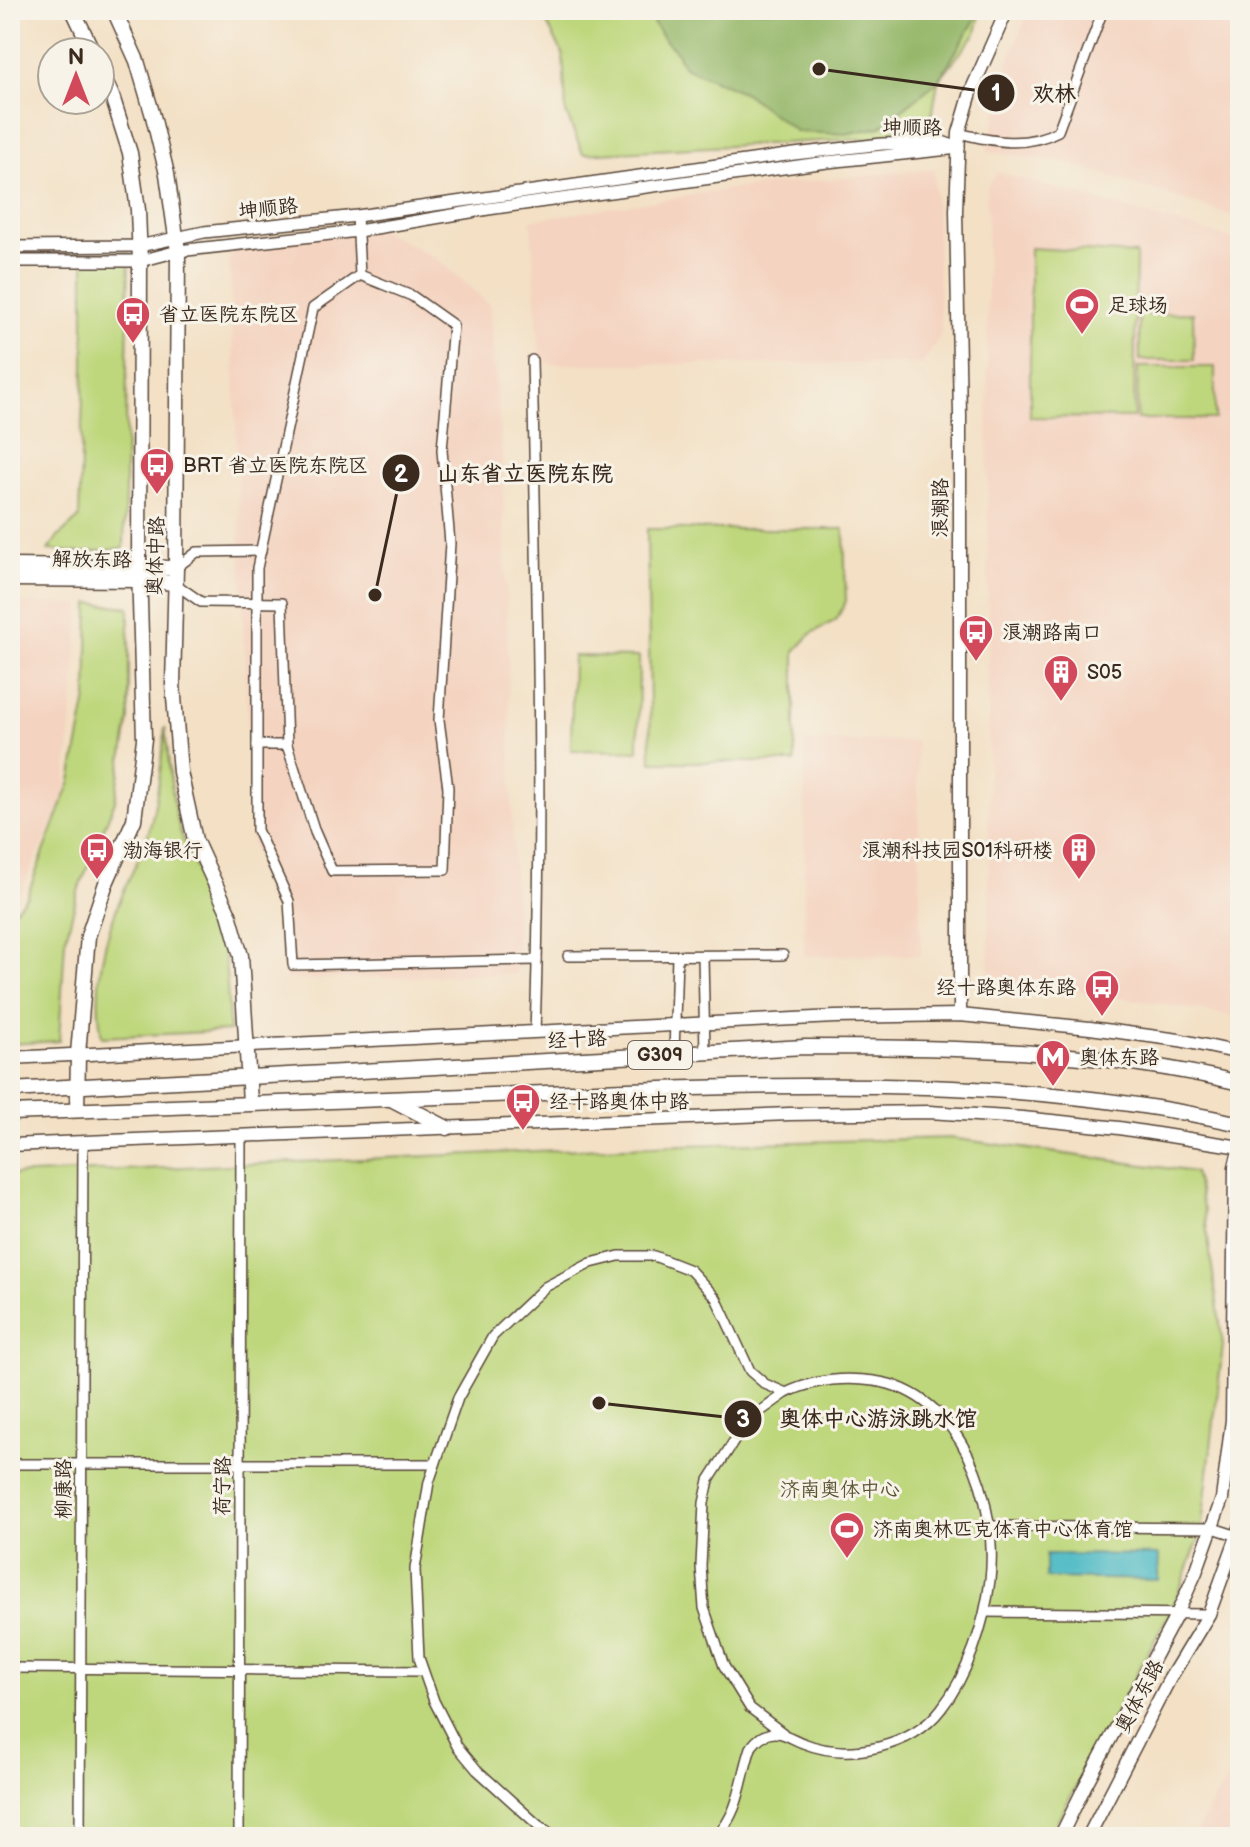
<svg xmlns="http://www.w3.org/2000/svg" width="1250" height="1847" font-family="'Balsamiq Sans','LXGW WenKai TC',sans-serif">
  <rect width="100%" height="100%" fill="#f7f3e8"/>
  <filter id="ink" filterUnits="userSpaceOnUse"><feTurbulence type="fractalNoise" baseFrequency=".0125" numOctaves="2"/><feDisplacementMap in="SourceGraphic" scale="16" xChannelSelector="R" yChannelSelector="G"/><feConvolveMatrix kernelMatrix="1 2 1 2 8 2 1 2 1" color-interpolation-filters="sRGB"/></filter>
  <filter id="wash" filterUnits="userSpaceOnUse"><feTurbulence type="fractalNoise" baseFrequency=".006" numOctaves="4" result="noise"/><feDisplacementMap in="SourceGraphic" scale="32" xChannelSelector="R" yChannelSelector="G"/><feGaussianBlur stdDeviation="1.8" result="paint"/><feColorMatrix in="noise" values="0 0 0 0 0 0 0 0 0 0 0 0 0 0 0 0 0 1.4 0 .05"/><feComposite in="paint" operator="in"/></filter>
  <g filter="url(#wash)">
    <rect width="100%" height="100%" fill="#f3e0c5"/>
    <g fill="#f4d3c0">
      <polygon points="1029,10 1240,10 1240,218 1066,162 987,152 1012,51"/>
      <polygon points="934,169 941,335 923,364 540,364 531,220 731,189"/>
      <polygon points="998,172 1240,241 1240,1017 989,976 987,186"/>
      <polygon points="370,224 436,258 489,304 502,452 517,974 286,980 277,910 252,845 229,245"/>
      <polygon points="10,603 81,604 65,796 16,902 10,907"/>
      <polygon points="917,741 921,955 804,956 805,742"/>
      <polygon points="1240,1756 1240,1837 1193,1837"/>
    </g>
    <g fill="#bed77b" stroke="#7c804c" stroke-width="2">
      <polygon points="543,10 981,10 976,33 938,81 929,135 583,154 566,113 563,54 542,14"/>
      <polygon points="1030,248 1136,254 1134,418 1030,417"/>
      <polygon points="129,252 124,548 81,553 48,550 57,538 79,518 84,365 84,255"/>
      <polygon points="1193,313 1194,360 1140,360 1139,314"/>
      <polygon points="1138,367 1215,367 1215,419 1137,419"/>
      <polygon points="647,529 844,529 846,601 836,620 812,633 795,651 795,762 651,762"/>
      <polygon points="89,603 129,607 129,719 115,801 79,888 65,941 59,1041 10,1044 10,915 27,896 71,781 87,698"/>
      <polygon points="573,656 639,657 638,751 571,750"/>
      <path d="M 165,727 C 169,757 170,790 177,819 C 183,847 199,872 209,898 C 226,942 228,985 229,1031 L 102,1037 C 92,984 104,936 125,888 C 133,869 144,850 149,831 C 158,797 162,762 165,727 Z"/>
      <polygon points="950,1138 1194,1172 1204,1210 1223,1345 1201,1533 1175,1602 1049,1837 10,1837 10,1175 648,1146"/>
    </g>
    <polygon fill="#96b86b" stroke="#687144" stroke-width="2" points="645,10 981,10 938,81 880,127 846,134 797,132 745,93 684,67 676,51 663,38"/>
    <polygon fill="#4cb9c5" stroke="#447272" stroke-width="2" points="1046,1554 1159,1555 1158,1580 1046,1578"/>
  </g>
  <g filter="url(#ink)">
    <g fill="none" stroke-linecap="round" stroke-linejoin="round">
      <g stroke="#574537" stroke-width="12">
        <g id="minor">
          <path d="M 959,133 C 994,142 1026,148 1058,131 L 1103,10"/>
          <polyline points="357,216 360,275 313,308 257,568 257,830 289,901 293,965 537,960"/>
          <path d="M 532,360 C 537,583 543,808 535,1032"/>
          <polyline points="176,568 197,552 261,551"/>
          <polyline points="174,583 201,602 282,603 287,745 315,832 332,871 445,870 448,788 439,720 450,543 442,450 453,325 412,296 360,275"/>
          <polyline points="257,745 287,745"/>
          <polyline points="568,956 783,955"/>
          <polyline points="703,956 705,1053"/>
          <polyline points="674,1054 677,956"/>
          <polyline points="10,1464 435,1464"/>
          <polyline points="989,1526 1213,1528 1238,1536"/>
          <polyline points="985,1612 1209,1614"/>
          <polyline points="10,1668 423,1671"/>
          <polyline points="783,1733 750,1708 724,1666 704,1608 701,1566 704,1503 709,1480 747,1421 786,1393"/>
          <polyline points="80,1837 83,1142"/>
          <polyline points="239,1837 241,1136"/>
          <path d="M 556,1837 L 538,1825 L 477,1770 L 457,1746 L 434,1701 L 419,1658 L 415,1569 L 429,1482 L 458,1398 L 493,1336 L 545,1287 L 591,1263 L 619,1256 L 654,1256 L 690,1270 L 716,1298 L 750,1371 L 765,1384 L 786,1393 C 813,1380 845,1377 874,1381 C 962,1393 999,1502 990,1580 C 985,1623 968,1675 941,1709 C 911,1748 848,1761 803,1743 C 789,1738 779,1728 763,1736 C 759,1738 753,1744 751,1748 C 740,1780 741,1810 716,1837"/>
        </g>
      </g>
      <g stroke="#574537" stroke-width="14">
        <polyline id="tertiary" points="10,247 139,246 204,232 357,216 794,154 882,144 942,142 959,148 827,162 488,209 358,231 178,251 140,261 10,261"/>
      </g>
      <g stroke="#574537" stroke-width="15">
        <g id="secondary">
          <polyline points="960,1015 960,415 956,211 959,133 972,89 1007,10"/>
          <polyline points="10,1058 835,1017 960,1015 1090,1028 1179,1040 1240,1053"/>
          <polyline points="10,1145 789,1114 929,1112 1023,1118 1119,1128 1240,1147"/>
          <polyline points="1060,1837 1085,1786 1177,1614 1196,1572 1222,1499 1232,1420 1235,1167 1240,1146"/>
          <polyline points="1088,1837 1169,1680 1209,1614 1240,1528"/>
        </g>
      </g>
      <g stroke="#574537" stroke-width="17">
        <g id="primary">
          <polyline points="73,10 93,52"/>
          <polyline points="114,10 137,61 153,116 167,174 178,251 176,568 173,684 180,772 195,840 229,914 241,956 250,1102"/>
          <polyline points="10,566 176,568"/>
          <polyline points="10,579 141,580 174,583"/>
          <polyline points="77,1110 78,1054 88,936 106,883 134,820 144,739 139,567 140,261 138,210 130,153 112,96 100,69"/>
        </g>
      </g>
      <g stroke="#574537" stroke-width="17">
        <g id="trunk">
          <path d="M 10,1090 L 805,1047 C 951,1047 1098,1049 1240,1083"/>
          <polyline points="393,1100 447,1128"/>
          <path d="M 10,1113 C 206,1104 402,1097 598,1091 C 815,1084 1027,1076 1240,1124"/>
        </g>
      </g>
      <use href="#minor" stroke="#fff" stroke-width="9"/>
      <use href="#tertiary" stroke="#fff" stroke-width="11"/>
      <use href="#secondary" stroke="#fff" stroke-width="12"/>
      <use href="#primary" stroke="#fff" stroke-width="14"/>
      <use href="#trunk" stroke="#fff" stroke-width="14"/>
    </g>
  </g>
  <defs>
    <g id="stadium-pin" transform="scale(1.8)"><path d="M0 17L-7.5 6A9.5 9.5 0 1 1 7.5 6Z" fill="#d1495b" stroke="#f7f3e8"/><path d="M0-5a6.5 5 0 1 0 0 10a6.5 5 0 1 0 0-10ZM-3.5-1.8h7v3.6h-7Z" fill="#fff"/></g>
    <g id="bus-pin" transform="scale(1.8)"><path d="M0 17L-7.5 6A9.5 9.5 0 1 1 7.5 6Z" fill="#d1495b" stroke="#f7f3e8"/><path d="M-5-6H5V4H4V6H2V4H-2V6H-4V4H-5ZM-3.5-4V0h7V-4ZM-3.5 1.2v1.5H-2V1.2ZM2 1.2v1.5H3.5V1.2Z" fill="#fff"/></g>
    <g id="building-pin" transform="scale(1.8)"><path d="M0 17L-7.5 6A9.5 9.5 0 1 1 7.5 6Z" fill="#d1495b" stroke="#f7f3e8"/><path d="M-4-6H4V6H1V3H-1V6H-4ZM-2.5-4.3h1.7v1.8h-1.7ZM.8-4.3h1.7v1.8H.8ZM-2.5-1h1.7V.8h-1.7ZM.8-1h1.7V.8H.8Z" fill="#fff"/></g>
    <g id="metro-pin" transform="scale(1.8)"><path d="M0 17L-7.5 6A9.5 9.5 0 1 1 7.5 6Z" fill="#d1495b" stroke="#f7f3e8"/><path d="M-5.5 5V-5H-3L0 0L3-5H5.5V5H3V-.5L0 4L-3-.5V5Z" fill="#fff"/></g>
  </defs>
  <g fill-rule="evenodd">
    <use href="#stadium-pin" x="1082" y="305"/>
    <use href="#bus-pin" x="133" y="314"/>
    <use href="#bus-pin" x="157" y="465"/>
    <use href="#bus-pin" x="976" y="632"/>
    <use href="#building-pin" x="1061" y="672"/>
    <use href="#bus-pin" x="97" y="850"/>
    <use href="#building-pin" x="1079" y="850"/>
    <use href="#bus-pin" x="1102" y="987"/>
    <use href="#metro-pin" x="1053" y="1057"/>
    <use href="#bus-pin" x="523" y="1101"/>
    <use href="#stadium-pin" x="847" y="1529"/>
  </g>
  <g text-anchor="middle" stroke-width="6" stroke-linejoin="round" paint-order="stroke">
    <rect fill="#f7f3e8" stroke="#73665b" stroke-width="2" x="628" y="1041" width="64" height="28" rx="6"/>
    <g font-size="18" font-weight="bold" fill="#3b2a1e">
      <text x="660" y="1061">G309</text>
    </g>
    <g font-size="20" fill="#3b2a1e" stroke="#f7f3e8">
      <text transform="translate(912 127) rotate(1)" y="7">坤顺路</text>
      <text transform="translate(268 208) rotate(-6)" y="7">坤顺路</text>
      <text transform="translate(940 508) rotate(-90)" y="7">浪潮路</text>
      <text transform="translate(155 556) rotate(-88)" y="7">奥体中路</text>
      <text transform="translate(92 559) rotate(1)" y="7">解放东路</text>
      <text transform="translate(577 1039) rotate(-3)" y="7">经十路</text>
      <text transform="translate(222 1486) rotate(-89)" y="7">荷宁路</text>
      <text transform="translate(63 1489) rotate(-90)" y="7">柳康路</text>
      <text transform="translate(1139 1696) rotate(-62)" y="7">奥体东路</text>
    </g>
    <g font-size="20" fill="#3b2a1e" stroke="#f7f3e8" text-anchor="start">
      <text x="1108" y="312">足球场</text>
      <text x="159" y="321">省立医院东院区</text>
      <text x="183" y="472">BRT 省立医院东院区</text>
      <text x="1002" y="639">浪潮路南口</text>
      <text x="1087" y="679">S05</text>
      <text x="123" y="857">渤海银行</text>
      <text x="1053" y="857" text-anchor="end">浪潮科技园S01科研楼</text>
      <text x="1076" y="994" text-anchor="end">经十路奥体东路</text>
      <text x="1079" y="1064">奥体东路</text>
      <text x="549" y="1108">经十路奥体中路</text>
      <text x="873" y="1536">济南奥林匹克体育中心体育馆</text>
    </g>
    <g font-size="20" fill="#5c5535" stroke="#f7f3e8">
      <text x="840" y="1496">济南奥体中心</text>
    </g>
  </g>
  <path fill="none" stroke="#3b2a1e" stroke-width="3" d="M819 69L996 93M375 595L401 473M599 1403L743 1419"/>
  <g fill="#3b2a1e" stroke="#f7f3e8" stroke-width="3">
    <circle cx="819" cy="69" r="8"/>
    <circle cx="375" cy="595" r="8"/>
    <circle cx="599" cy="1403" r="8"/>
    <circle cx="996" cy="93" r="20"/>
    <circle cx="401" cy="473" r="20"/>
    <circle cx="743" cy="1419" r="20"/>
  </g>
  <g font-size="24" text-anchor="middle" font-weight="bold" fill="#fff">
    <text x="996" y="101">1</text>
    <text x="401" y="482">2</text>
    <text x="743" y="1427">3</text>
  </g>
  <g font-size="22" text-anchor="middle" font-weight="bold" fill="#3b2a1e" stroke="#f7f3e8" stroke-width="6" stroke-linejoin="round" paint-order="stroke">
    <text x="1054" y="101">欢林</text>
    <text x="525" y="481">山东省立医院东院</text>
    <text x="878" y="1426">奥体中心游泳跳水馆</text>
  </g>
  <rect width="1250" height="1847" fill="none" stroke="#f7f3e8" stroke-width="40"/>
  <g transform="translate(76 76)"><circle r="38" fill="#f7f3e8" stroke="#aca397" stroke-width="2"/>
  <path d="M0-6L14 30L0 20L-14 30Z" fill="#d1495b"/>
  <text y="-12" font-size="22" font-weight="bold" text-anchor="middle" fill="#3b2a1e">N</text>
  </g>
</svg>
